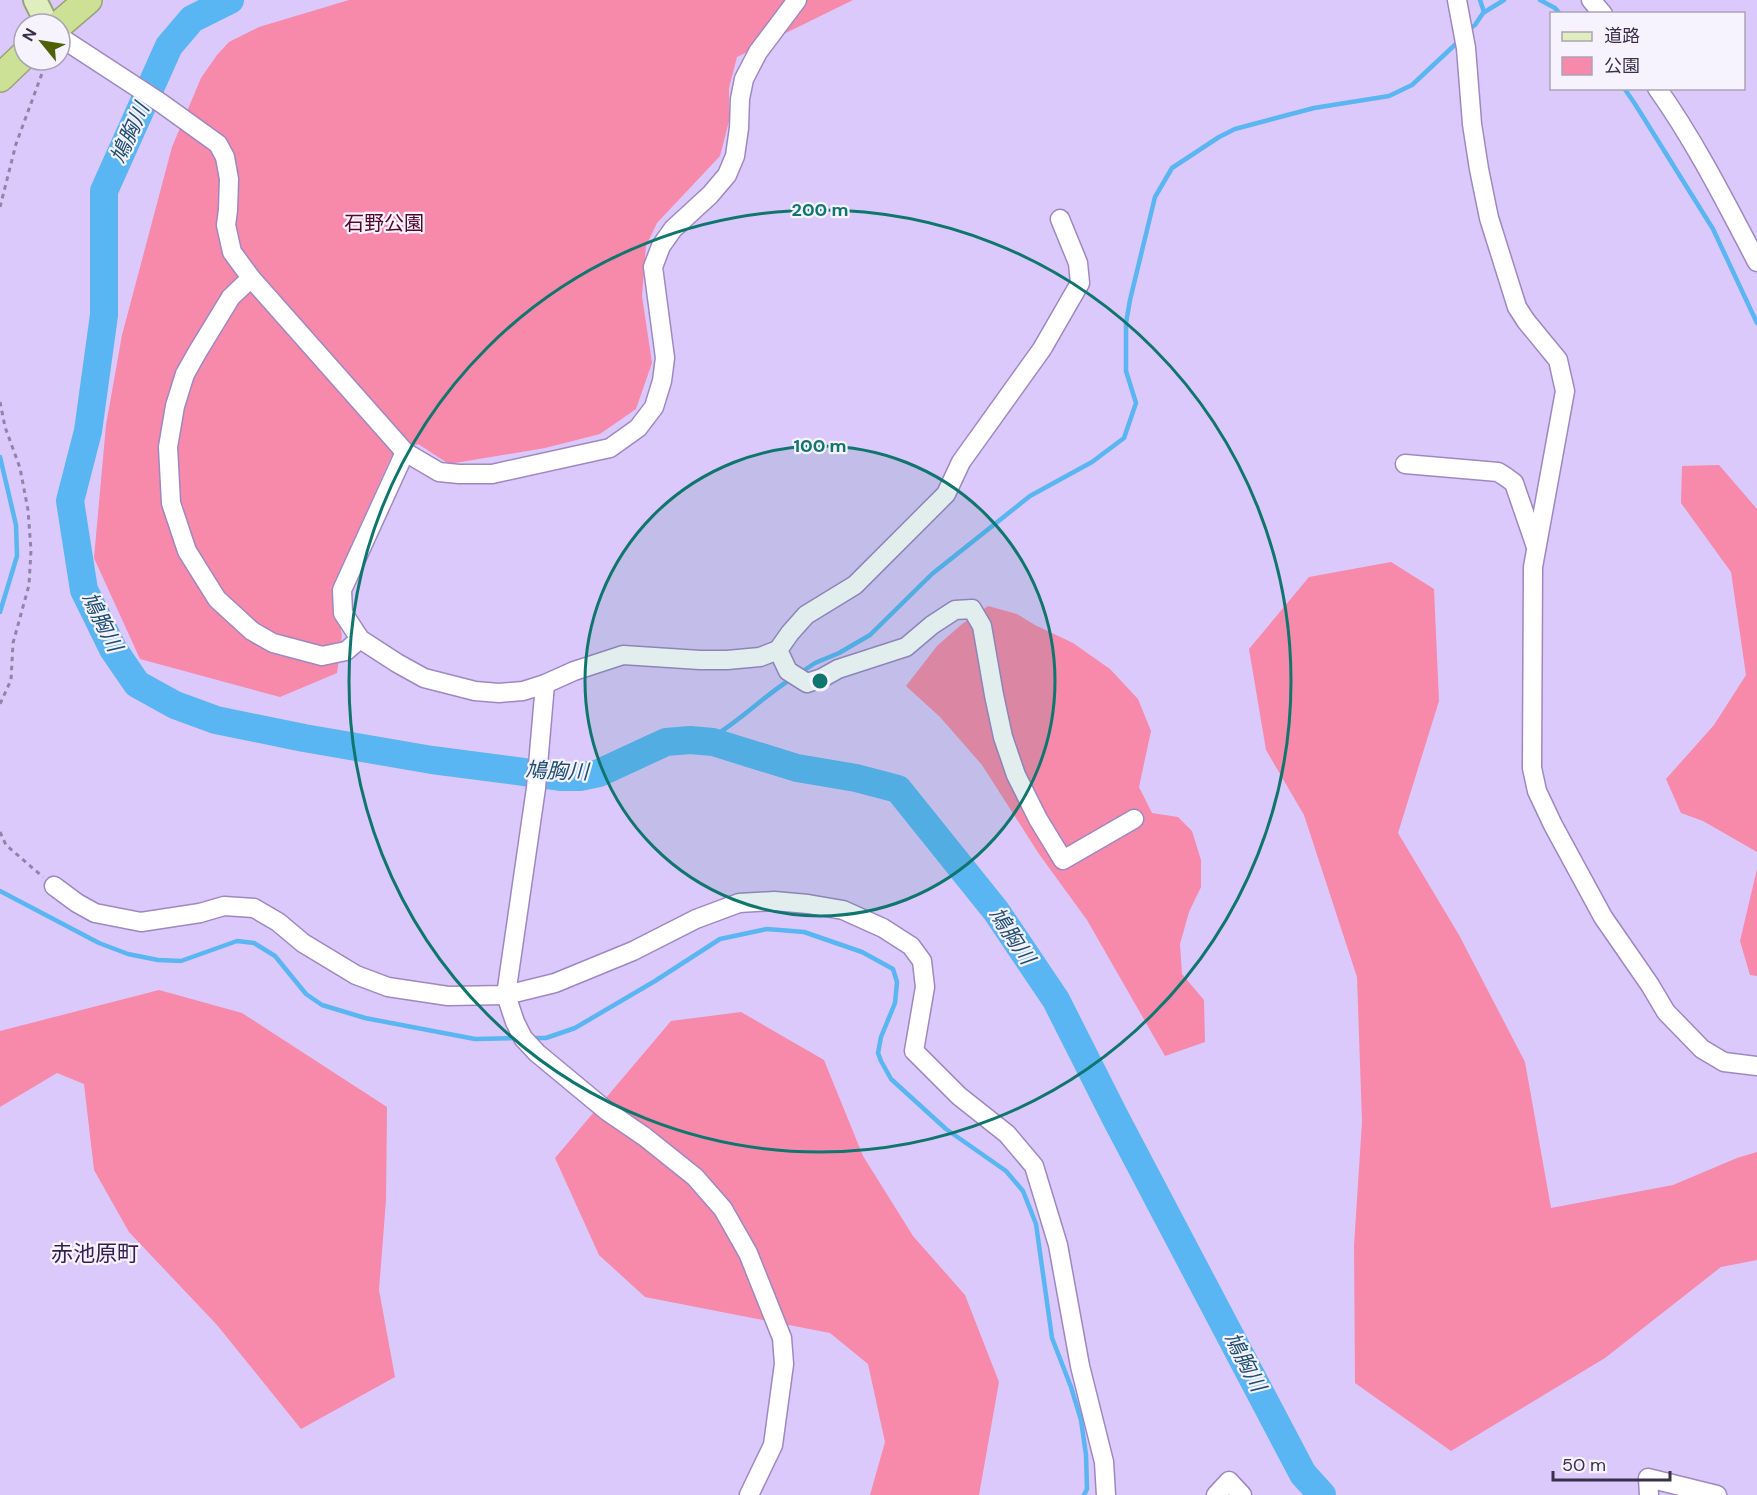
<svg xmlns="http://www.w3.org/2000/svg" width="1757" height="1495" font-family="'DM Sans','Noto Sans JP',sans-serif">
  <rect width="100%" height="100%" fill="#dbc9fb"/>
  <g fill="#f789ab">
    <polygon points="349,0 853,0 737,57 729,88 729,121 720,156 657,223 646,246 642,296 652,363 636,409 600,434 545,448 449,464 418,444 391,457 332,588 342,635 337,673 280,697 140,659 94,558 106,425 122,335 172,147 201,78 217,55 229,42 259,27"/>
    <polygon points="1719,465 1757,509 1757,852 1703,821 1681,813 1666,779 1714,725 1746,675 1731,572 1681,503 1682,466"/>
    <polygon points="1391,562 1434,589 1439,701 1398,833 1459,935 1525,1062 1551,1208 1673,1185 1737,1158 1757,1152 1757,1260 1721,1267 1605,1358 1451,1451 1355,1383 1354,1246 1362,1122 1357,977 1304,815 1266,750 1249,649 1309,577"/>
    <polygon points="988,606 1017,614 1035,625 1073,643 1110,669 1138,699 1151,731 1139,787 1152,813 1178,817 1192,831 1201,860 1201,887 1189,912 1180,944 1182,974 1204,1000 1205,1042 1165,1056 1087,920 1039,854 982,765 940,717 906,686 937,646 962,624"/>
    <polygon points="1757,869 1757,976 1750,975 1740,941"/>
    <polygon points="159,990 242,1013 387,1107 386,1200 379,1290 395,1377 301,1429 217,1325 129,1232 94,1170 84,1084 57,1073 0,1107 0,1031"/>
    <polygon points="741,1012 824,1060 863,1156 913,1236 965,1295 999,1382 979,1495 870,1495 885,1442 868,1364 830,1333 645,1297 599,1255 555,1158 671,1021"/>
  </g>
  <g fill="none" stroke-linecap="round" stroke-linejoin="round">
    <g stroke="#5ab5f3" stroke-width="4.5">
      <polyline points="1480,0 1484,12"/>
      <polyline points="1540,0 1555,8 1560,14"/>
      <polyline points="1468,30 1475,25 1483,13 1504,0"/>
      <polyline points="1624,88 1635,104 1713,229 1757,323"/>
      <polyline points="0,457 16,525 17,556 0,612"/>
      <polyline points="800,673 815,663 839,653 870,635 932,574 1030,496 1092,462 1124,438 1136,403 1126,371 1126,323 1130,300 1155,197 1172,168 1219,137 1235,129 1314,108 1389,96 1412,85 1459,41"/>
      <path d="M 706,741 C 737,724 761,698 791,679"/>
      <polyline points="0,891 99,943 128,954 158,960 181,961 237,941 254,943 275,956 306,994 322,1005 365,1018 475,1039 517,1038"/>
      <polyline points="531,1038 546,1038 575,1028 655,981 720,939 767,929 804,932 862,952 893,969 897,982 895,1003 881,1037 878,1053 881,1061 891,1079 946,1129 1006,1171 1023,1191 1036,1224 1052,1338 1071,1387 1081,1420 1086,1455 1087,1489 1084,1495"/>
    </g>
    <polyline stroke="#5ab5f3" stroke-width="28" points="230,0 192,19 169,46 104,191 104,315 88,431 70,501 84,590 113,649 137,684 175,705 216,720 304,738 432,760 562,777 580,777 599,773 666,742 690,740 713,742 797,768 856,778 898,789 996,911 1056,1000 1115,1117 1303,1474 1322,1495"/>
    <g stroke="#9e88c2" stroke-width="21">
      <g id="minor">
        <polyline points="1457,0 1466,48 1472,124 1479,169 1489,218 1517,307 1526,321 1558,360 1565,391 1533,567 1532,768 1537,791 1553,825 1603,917 1650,985 1666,1012 1702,1049 1724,1062 1757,1066"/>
        <polyline points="1591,0 1603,14"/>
        <polyline points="60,37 161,103 218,144 225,157 229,179 228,210 226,225 232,252 251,278 405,452 439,472 459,474 492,474 610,448 638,428 654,407 662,381 665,358 653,267 661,246 673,229 710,195 727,175 735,156 739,128 740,99 744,79 758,52 797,0"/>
        <path d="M 1657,88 C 1696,143 1726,203 1757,262"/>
        <polyline points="251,278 231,297 198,351 185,374 175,406 168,447 171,503 187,551 217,599 252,631 273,643 322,656 346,651 360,639"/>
        <polyline points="405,452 342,590 343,613 360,639 397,663 424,678 475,691 499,693 523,691 545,684 574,671 623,655 700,660 727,660 760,657 778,650 790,633 806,615 855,585 946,494 961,462 1042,349 1080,283 1078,263 1060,219"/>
        <polyline points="1405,464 1498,472 1506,477 1514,483 1536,547"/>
        <polyline points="778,650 788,671 807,683 822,678 838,669 906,647 932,625 955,610 972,609 982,626 994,695 1003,737 1016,775 1038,819 1063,860 1134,819"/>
        <polyline points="545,684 536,788 506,995 515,1022 523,1038 537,1053 607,1111 645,1137 695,1177 723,1209 748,1253 782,1338 784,1364 773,1445 749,1495"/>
        <polyline points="54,886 77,903 95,913 141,922 200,913 224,906 254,908 278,922 303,943 356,975 388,987 448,996 506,995 555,983 633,951 696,919 739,903 774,901 808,904 843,910 883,928 911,946 922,961 925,987 914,1051 959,1096 1007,1134 1034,1166 1058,1245 1080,1366 1104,1462 1106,1495"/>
        <polyline points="1216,1495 1229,1481 1242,1495"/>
        <polyline points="1649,1495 1648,1478 1717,1495"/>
      </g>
    </g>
    <g stroke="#99a37a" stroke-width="26">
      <polyline id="major" points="35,0 47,24"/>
    </g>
    <g stroke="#99a37a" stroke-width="30">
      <g id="highway">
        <polyline points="60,24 88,0"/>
        <polyline points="0,78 24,55"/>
      </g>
    </g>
    <g stroke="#9183aa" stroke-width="3" stroke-dasharray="4.5 4.5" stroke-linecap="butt">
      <polyline points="0,207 16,144 47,60"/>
      <polyline points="0,402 5,427 20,468 28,510 31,550 29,585 13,643 11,680 0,704"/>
      <polyline points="0,832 6,845 43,877"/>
    </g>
    <use href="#minor" stroke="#fff" stroke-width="18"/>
    <use href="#major" stroke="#e0edbf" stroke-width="22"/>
    <use href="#highway" stroke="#cce195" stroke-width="27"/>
  </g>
  <circle cx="820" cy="681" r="235" fill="#0f766e" fill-opacity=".12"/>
  <g fill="none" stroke="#0f766e" stroke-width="3">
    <circle cx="820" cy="681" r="235"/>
    <circle cx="820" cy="681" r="471"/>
  </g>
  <g text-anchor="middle" stroke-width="4.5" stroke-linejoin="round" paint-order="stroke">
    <g font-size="20" fill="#55072a" stroke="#f6f2fe">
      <text x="384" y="230">石野公園</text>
    </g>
    <g font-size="21" font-style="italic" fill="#205070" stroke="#f6f2fe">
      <text transform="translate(130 133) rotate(-66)" y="7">鳩胸川</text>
      <text transform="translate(102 622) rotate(63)" y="7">鳩胸川</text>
      <text transform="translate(557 771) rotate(2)" y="7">鳩胸川</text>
      <text transform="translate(1012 936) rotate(56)" y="7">鳩胸川</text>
      <text transform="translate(1245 1362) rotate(62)" y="7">鳩胸川</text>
    </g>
    <g font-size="22" fill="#351f51" stroke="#f6f2fe">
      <text x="95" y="1261">赤池原町</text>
    </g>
  </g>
  <circle cx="820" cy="681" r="9" fill="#0f766e" stroke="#f6f2fe" stroke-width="3"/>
  <g font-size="18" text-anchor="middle" font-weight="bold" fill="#0f766e" stroke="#f6f2fe" stroke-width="4.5" stroke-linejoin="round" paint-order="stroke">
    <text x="820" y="216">200 m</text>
    <text x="820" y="452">100 m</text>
  </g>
  <rect x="1550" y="12" width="195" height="78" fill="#f6f2fe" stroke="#aaa4b6" stroke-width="1.5"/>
  <rect x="1562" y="32" width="30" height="9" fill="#e0edbf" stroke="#aaa4b6" stroke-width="1.5"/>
  <text x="1604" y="42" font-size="18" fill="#393049">道路</text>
  <rect x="1562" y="57" width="30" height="18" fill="#f789ab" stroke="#aaa4b6" stroke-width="1.5"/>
  <text x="1604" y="72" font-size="18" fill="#393049">公園</text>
  <g transform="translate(42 42) rotate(300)"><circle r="28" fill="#f6f2fe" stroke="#aaa4b6" stroke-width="1.5"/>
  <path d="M0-4.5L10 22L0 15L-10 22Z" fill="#4f6005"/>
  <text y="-9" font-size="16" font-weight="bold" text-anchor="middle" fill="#393049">N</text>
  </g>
  <path d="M1553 1471v9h117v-9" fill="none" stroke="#393049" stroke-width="3"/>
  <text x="1562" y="1471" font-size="18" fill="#393049" stroke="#f6f2fe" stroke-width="4.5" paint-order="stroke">50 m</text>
</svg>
